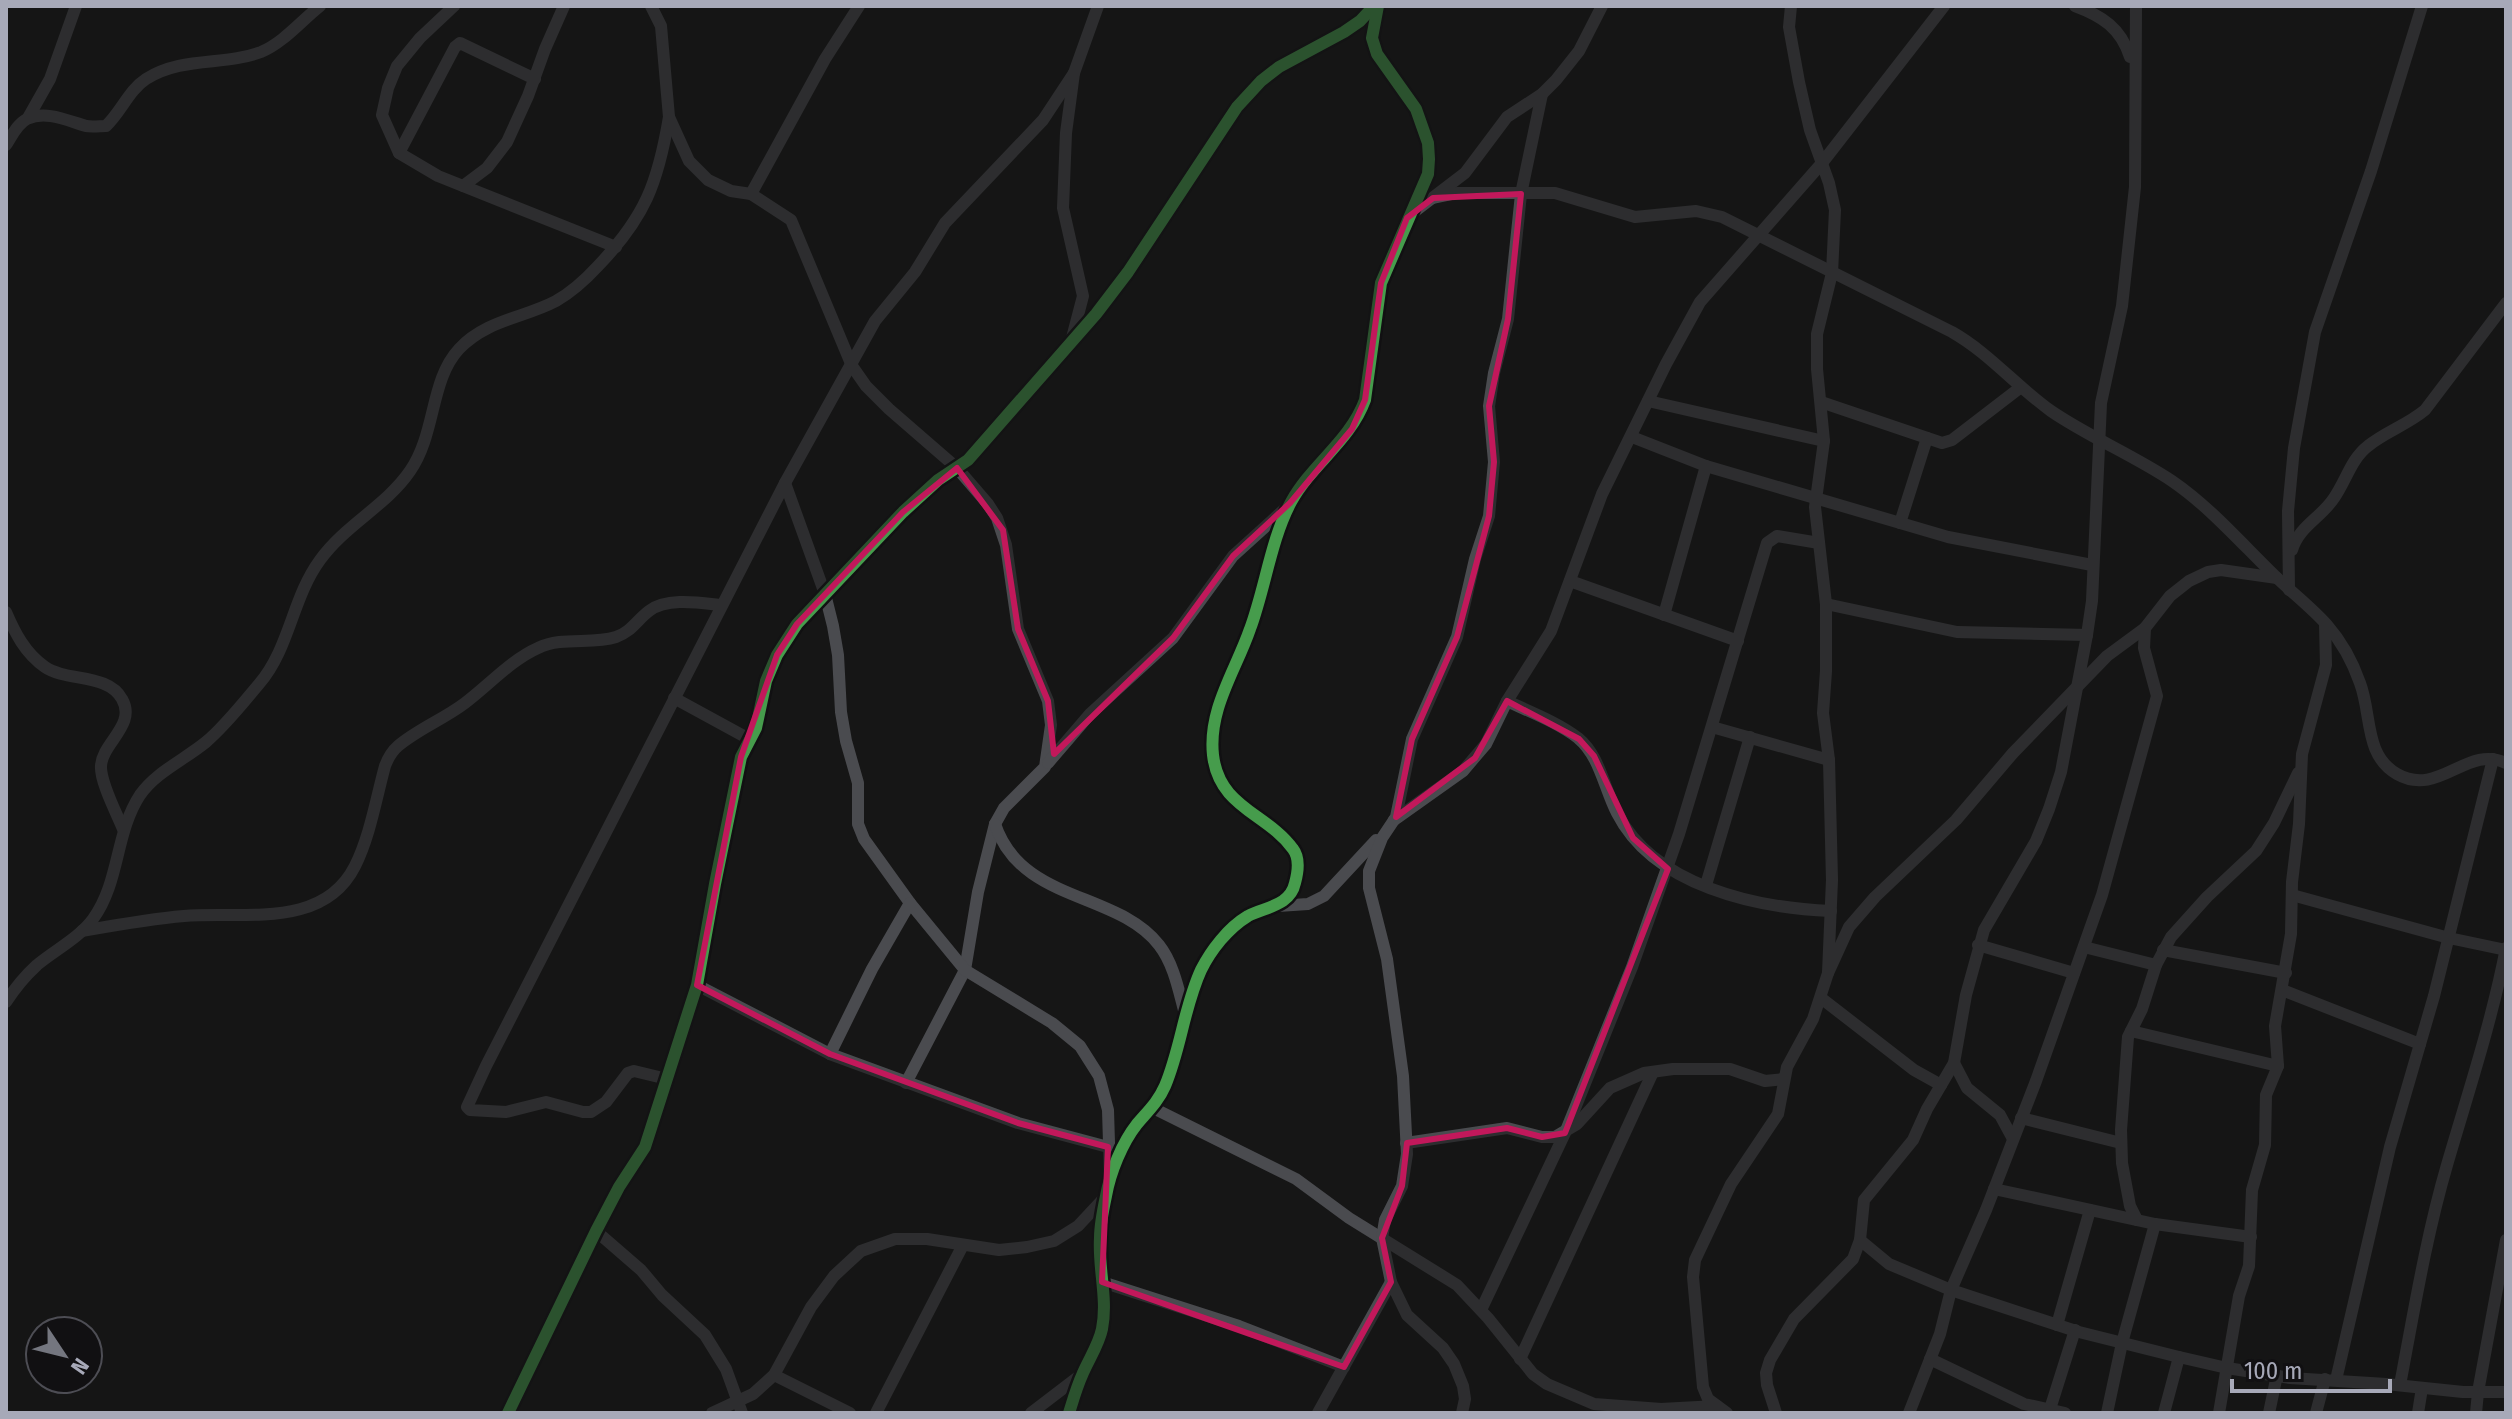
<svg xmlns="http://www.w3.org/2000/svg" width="2512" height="1419" font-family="'Fira Sans Condensed',sans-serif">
  <rect width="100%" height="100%" fill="#161616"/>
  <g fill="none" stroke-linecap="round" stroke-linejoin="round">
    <g stroke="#4a4b4f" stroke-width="12">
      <polyline points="454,6 420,38 397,66 388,88 382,115 399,153 438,176 616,247"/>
      <polyline points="651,6 661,26 669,117 689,161 708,180 731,191 751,194 791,220 852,366 866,386 889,409 957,468 988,504 997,518 1006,545 1018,629 1048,701 1051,725 1045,767 1004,808 995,824 978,892 965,970 906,1083"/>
      <polyline points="1791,6 1789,27 1799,82 1810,130 1829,183 1835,210 1832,273 1817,334 1817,369 1824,441 1815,507 1826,604 1826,671 1823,713 1829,760 1832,880 1828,973"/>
      <path d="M 2075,6 C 2102,16 2121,28 2130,57"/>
      <polyline points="28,118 50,79 76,6"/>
      <path d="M 6,145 C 12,136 17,124 27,119 C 46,110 68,121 86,126 C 92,127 100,126 106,126 C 121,112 129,90 146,79 C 183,56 224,66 261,52 C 283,43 301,21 320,6"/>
      <polyline points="399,153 455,47 460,43 535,79"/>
      <polyline points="463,186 487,168 507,142 528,96 545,49 564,6"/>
      <polyline points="751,194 825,59 859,6"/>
      <path d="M 1433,198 L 1457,193 L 1555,193 L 1635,217 L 1696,211 L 1722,217 L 1952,332 C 1989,353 2016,386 2051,411 C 2089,437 2133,455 2172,481 C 2210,507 2241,543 2274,575 C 2291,592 2311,607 2327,625 C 2341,641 2353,663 2360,683 C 2372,715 2364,755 2397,774 C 2439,798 2467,744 2506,763"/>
      <polyline points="1410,215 1465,173 1507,117 1542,94 1556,80 1579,51 1602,6"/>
      <polyline points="1072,338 1083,296 1063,208 1066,133 1074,73 1098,6"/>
      <polyline points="1648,401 1824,441"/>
      <polyline points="1821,402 1942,443 1952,440 2021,387"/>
      <polyline points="1632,437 1706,466 1948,537 2092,565"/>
      <polyline points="785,483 825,594 833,626 838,655 841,712 846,741 858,783 858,824 864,839 910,903 965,970 1052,1023 1080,1046 1099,1076 1108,1110 1110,1176"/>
      <polyline points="1900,523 1927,438"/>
      <path d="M 2292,550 C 2299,526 2321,518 2334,498 C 2346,481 2351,459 2368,446 C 2385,432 2407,425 2425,410 L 2506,303"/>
      <polyline points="1570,581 1738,641"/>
      <polyline points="2289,590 2288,511 2294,448 2315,332 2371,171 2422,6"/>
      <polyline points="1826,604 1957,632 2087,635"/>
      <path d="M 6,612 C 15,633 25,653 45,667 C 67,682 108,673 122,699 C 137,725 102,743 101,766 C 100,782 117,814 123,829"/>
      <polyline points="1664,615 1706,466"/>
      <polyline points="674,698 751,740"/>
      <path d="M 1507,701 C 1530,712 1557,722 1578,738 C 1600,756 1604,788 1617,813 C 1654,886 1756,908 1831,911"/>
      <polyline points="1712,727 1829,760"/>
      <polyline points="1048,763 1090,714 1173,638 1233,556 1288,506"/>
      <polyline points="1394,820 1463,771 1486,744 1507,701 1551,631 1602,494 1666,364 1700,302 1822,163 1944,6"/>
      <path d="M 995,824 C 1021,903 1117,891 1159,945 C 1174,964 1179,992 1185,1014"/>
      <polyline points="1706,885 1750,737"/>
      <polyline points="2292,895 2449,938 2506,950"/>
      <polyline points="1278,906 1308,904 1324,896 1376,840"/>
      <path d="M 82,931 C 116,925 149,919 184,916 C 242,911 323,930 355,866 C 370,836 376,799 385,766 C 388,758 391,752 398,746 C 418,729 444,719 465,703 C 489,685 511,660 538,648 C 563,636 591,645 616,637 C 631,632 637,620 649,611 C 667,597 701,603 721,605"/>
      <polyline points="1978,945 2074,973"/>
      <polyline points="2084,947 2156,965"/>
      <polyline points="2163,950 2286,973"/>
      <polyline points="697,985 830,1054 1018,1123 1108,1147"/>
      <polyline points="2282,990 2420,1044"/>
      <polyline points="1821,998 1914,1070 1941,1085"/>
      <path d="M 6,1002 C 15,988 25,976 37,965 C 55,950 79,938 93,919 C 120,882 115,833 140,795 C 156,772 184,760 206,742 C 225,726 243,703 259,684 C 290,648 292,598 320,560 C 345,525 386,506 410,471 C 436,434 430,380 459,349 C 486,320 524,318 556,301 C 572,292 586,279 598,266 C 645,217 658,183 669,117"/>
      <polyline points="2131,1031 2278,1066"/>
      <polyline points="830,1054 872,969 910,903"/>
      <polyline points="1954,1063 1967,1088 2000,1115 2013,1139"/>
      <polyline points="667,1079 634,1071 628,1073 606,1102 591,1112 583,1112 546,1102 506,1112 470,1110 467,1107 486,1066 785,483 875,321 915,272 945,223 1043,120 1074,73"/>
      <polyline points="1153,1108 1296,1179 1349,1218 1457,1285 1488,1318 1533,1374 1547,1384 1594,1404 1661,1409 1717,1406"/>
      <polyline points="2021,1118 2121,1143"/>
      <polyline points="1406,1143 1507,1128 1542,1137 1555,1137 1577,1124 1610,1088 1644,1073 1673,1069 1730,1069 1765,1081 1784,1079"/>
      <polyline points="1994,1189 2155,1224 2251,1237"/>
      <polyline points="2137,1220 2130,1206 2122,1163 2121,1130 2128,1037 2142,1009 2156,965 2171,937 2207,897 2256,851 2274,823 2298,773"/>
      <polyline points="596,1231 641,1270 662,1295 705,1335 726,1369 742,1413"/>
      <polyline points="1860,1240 1889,1264 1951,1290 2079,1332 2179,1357 2227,1368 2290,1378 2386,1384 2463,1392 2506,1392"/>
      <polyline points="1102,1282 1239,1326 1344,1367"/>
      <polyline points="1481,1310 1565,1133 1632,967 1679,834 1767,543 1777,536 1819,543"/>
      <polyline points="2057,1325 2090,1210"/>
      <polyline points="1520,1359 1653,1072"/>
      <polyline points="1930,1359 2024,1404 2065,1413"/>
      <polyline points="774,1375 850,1413"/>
      <polyline points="2336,1380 2390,1147 2434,996 2493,759"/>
      <path d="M 2400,1385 C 2414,1311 2426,1237 2447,1165 C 2468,1093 2492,1021 2506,948"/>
      <polyline points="2050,1409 2075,1330"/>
      <polyline points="508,1413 596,1231 619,1187 645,1147 697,985 715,884 741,757 756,728 766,681 777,655 797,624 903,512 938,480 968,460 1096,314 1128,272 1237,107 1261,81 1279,67 1344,32 1360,21 1374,6"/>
      <polyline points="712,1413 753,1394 774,1375 811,1307 834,1276 861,1251 895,1239 927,1239 999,1250 1027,1247 1054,1241 1078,1226 1106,1196"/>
      <polyline points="876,1413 963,1245"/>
      <polyline points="1031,1413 1082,1374"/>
      <path d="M 1069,1413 C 1073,1400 1077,1386 1083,1373 C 1089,1359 1099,1344 1102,1329 C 1108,1299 1098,1268 1100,1238 C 1100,1225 1103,1210 1106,1196 C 1110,1173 1122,1143 1137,1124 C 1148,1111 1158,1102 1165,1086 C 1181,1048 1184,1007 1201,970 C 1211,950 1228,928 1248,916 C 1265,907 1290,906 1295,883 C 1298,872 1300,858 1293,849 C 1267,813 1219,808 1213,755 C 1208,709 1236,670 1250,629 C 1265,589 1271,539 1291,502 C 1312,464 1350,441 1365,400 L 1381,283 L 1428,174 L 1429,159 L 1428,143 L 1416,109 L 1377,54 L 1372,38 L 1378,6"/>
      <polyline points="1318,1413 1391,1282"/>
      <polyline points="1462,1413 1465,1399 1463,1386 1454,1364 1443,1348 1407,1315 1391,1282 1382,1238 1385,1220 1402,1186 1407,1154 1403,1076 1387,959 1369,888 1369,871 1382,838 1396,817 1412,739 1457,637 1475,559 1489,516 1494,462 1489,406 1494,373 1508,319 1521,194 1542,94"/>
      <polyline points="1727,1413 1708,1399 1703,1387 1693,1277 1695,1260 1731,1184 1778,1114 1787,1067 1813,1019 1828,973 1849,927 1875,897 1956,820 2013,753 2107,656 2145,628"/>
      <polyline points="1776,1413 1767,1385 1766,1373 1770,1360 1794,1319 1853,1259 1860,1240 1864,1200 1913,1140 1927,1109 1954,1063 1966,995 1984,930 2036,841 2049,809 2061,772 2087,635 2092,601 2101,403 2122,306 2135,187 2136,6"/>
      <polyline points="1909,1413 1940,1334 1951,1290 1986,1210 2036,1081 2102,895 2157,696 2144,648 2145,628 2170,596 2189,581 2208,572 2221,570 2277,578"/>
      <polyline points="2107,1413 2122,1343 2155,1224"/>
      <polyline points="2164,1413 2179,1357"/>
      <polyline points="2219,1413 2239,1296 2249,1266 2252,1190 2265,1145 2266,1095 2278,1066 2275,1026 2291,934 2292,882 2299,824 2302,754 2326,665 2325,624"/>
      <polyline points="2269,1413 2277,1375"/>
      <polyline points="2316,1413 2325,1379"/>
      <polyline points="2418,1413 2422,1388"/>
      <polyline points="2476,1413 2478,1392 2506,1240"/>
    </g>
    <g stroke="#111012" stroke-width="17">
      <g id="cycleway">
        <polyline points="508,1413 596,1231 619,1187 645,1147 697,985 715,884 741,757 756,728 766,681 777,655 797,624 903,512 938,480 968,460 1096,314 1128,272 1237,107 1261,81 1279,67 1344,32 1360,21 1374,6"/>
        <path d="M 1069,1413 C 1073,1400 1077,1386 1083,1373 C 1089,1359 1099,1344 1102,1329 C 1108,1299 1098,1268 1100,1238 C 1100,1225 1103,1210 1106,1196 C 1110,1173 1122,1143 1137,1124 C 1148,1111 1158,1102 1165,1086 C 1181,1048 1184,1007 1201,970 C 1211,950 1228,928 1248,916 C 1265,907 1290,906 1295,883 C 1298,872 1300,858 1293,849 C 1267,813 1219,808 1213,755 C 1208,709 1236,670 1250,629 C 1265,589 1271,539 1291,502 C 1312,464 1350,441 1365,400 L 1381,283 L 1428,174 L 1429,159 L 1428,143 L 1416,109 L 1377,54 L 1372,38 L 1378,6"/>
      </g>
    </g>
    <use href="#cycleway" stroke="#469c4c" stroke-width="12"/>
  </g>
  <path d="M0 0H2512V1419H0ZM 1521,194 L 1508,319 L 1489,406 L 1494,462 L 1489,516 L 1457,637 L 1412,739 L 1396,817 L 1475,758 L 1507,701 L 1579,739 L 1594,756 L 1633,838 L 1668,869 L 1565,1133 L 1542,1137 L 1507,1128 L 1407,1143 L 1402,1186 L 1382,1238 L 1391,1282 L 1344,1367 L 1102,1282 L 1108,1147 L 1018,1123 L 830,1054 L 697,985 L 741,757 L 777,655 L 797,624 L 903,512 L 957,468 L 1003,530 L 1018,629 L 1048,701 L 1054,754 L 1173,638 L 1233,556 L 1290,503 L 1352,429 L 1365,400 L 1381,283 L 1407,218 L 1433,198 Z" fill="#161616" fill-opacity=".55" fill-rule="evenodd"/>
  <path fill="none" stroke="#c2185b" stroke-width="6" stroke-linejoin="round" d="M 1521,194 L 1508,319 L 1489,406 L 1494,462 L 1489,516 L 1457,637 L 1412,739 L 1396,817 L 1475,758 L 1507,701 L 1579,739 L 1594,756 L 1633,838 L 1668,869 L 1565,1133 L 1542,1137 L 1507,1128 L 1407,1143 L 1402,1186 L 1382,1238 L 1391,1282 L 1344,1367 L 1102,1282 L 1108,1147 L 1018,1123 L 830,1054 L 697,985 L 741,757 L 777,655 L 797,624 L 903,512 L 957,468 L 1003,530 L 1018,629 L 1048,701 L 1054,754 L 1173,638 L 1233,556 L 1290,503 L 1352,429 L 1365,400 L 1381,283 L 1407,218 L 1433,198 Z"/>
  <rect width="2512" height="1419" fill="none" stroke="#a7a9b8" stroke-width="16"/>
  <g transform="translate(64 1355) rotate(125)"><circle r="38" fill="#111012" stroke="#4d4d54" stroke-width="2"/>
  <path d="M0-6L14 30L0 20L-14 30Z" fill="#74767f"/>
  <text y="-12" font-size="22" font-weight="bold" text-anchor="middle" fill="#a7a9b8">N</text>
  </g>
  <path d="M2232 1379v12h158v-12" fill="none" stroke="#a7a9b8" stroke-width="4"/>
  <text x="2244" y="1379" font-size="24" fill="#a7a9b8" stroke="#111012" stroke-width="6" paint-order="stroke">100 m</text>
</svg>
